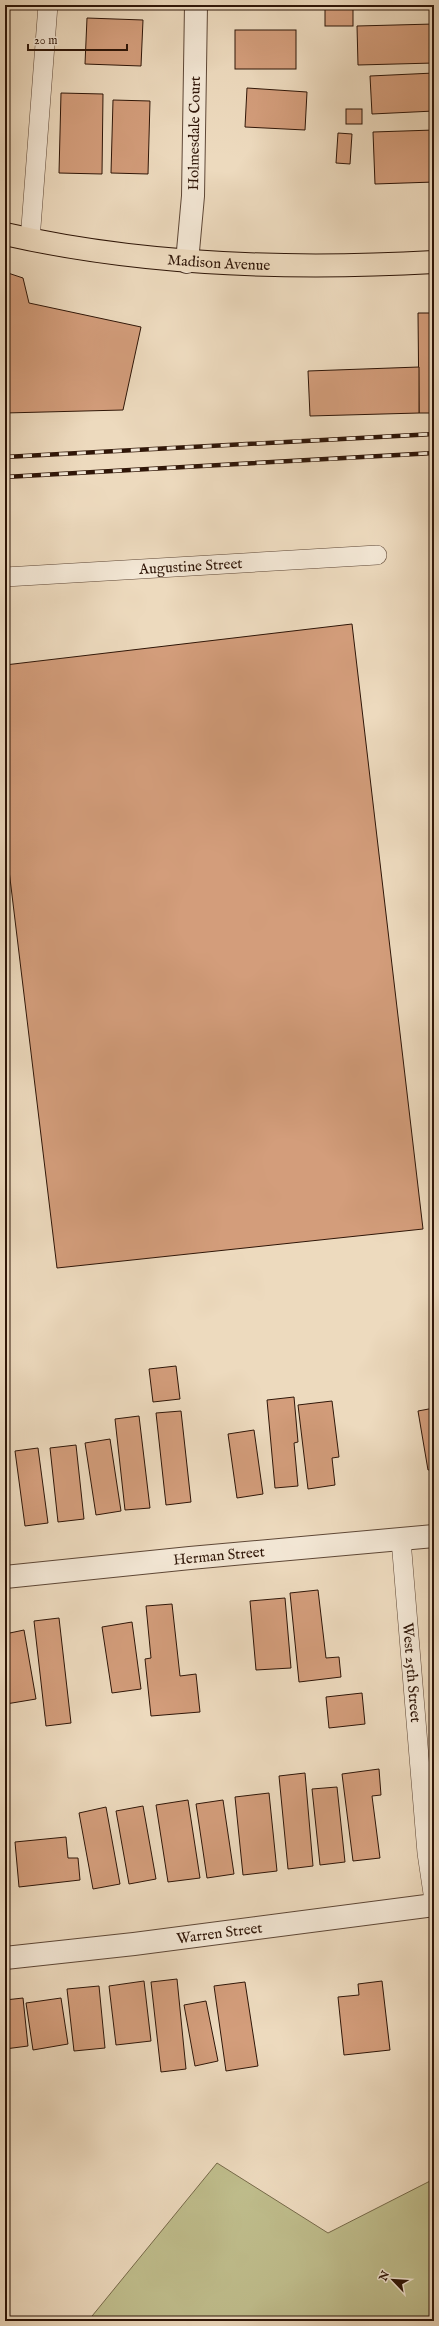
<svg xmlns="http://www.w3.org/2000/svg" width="439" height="2326" font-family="'IM FELL English',serif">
  <rect width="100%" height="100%" fill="#eddabe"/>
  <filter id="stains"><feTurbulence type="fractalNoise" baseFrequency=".005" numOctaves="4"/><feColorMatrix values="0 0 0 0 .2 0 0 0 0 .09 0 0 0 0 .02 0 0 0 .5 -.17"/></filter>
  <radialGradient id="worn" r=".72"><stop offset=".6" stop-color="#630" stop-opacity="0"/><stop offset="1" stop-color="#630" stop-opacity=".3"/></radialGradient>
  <polygon fill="#bfbd8c" stroke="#776a4a" points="217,2163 328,2233 434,2179 434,2321 88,2321"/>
  <g fill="#d39d7b" stroke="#2f1608">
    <polygon points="83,5 144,5 144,7"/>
    <rect x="325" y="5" width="28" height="21"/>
    <polygon points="87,18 143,20 141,66 85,64"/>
    <polygon points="434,24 434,63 358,65 357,26"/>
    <rect x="235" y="30" width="61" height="39"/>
    <polygon points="434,73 434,111 372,114 370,76"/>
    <polygon points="247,88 307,92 305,130 245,127"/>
    <polygon points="61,93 103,94 102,174 59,173"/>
    <polygon points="113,100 150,101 148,174 111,173"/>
    <rect x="346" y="109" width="16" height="15"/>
    <polygon points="434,130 434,182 375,184 373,132"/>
    <polygon points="338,133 352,134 350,164 336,163"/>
    <polygon points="5,272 23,278 29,303 141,327 123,410 5,413"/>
    <polygon points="418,313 434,313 434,413 419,413"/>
    <polygon points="419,367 419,413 310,416 308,371"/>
    <polygon points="352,624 423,1229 57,1268 5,837 5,665"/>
    <polygon points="176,1366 180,1399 153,1402 149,1369"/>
    <polygon points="294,1397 298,1442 294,1443 298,1486 275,1488 267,1400"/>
    <polygon points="332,1401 339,1457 332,1458 335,1485 308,1489 298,1405"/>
    <polygon points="434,1408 434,1469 428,1470 418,1411"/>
    <polygon points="181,1411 191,1502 166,1505 156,1413"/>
    <polygon points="139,1416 150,1508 125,1510 115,1419"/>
    <polygon points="254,1430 263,1494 237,1498 228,1434"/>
    <polygon points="110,1439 121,1511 96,1515 85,1443"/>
    <polygon points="76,1445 84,1519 58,1522 50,1448"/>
    <polygon points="38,1448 48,1523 25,1526 15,1451"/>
    <polygon points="5,1487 9,1525 5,1526"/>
    <polygon points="318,1590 326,1658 339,1657 341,1677 299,1682 290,1593"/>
    <polygon points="285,1598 291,1668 256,1670 250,1601"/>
    <polygon points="172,1604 180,1676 196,1674 200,1712 151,1716 145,1659 151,1658 146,1606"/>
    <polygon points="59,1618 71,1723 46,1726 34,1621"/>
    <polygon points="132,1622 141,1689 112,1693 102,1627"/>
    <polygon points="24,1630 36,1699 6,1704 5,1634"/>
    <polygon points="362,1693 365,1724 329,1728 326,1697"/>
    <polygon points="379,1769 381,1795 372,1796 380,1858 353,1861 342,1774"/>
    <polygon points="305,1773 313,1866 288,1869 279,1776"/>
    <polygon points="337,1787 345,1862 320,1865 312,1789"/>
    <polygon points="269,1793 277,1871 243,1875 235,1797"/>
    <polygon points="188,1800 200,1878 168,1882 156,1805"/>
    <polygon points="223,1800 234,1874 207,1878 196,1804"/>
    <polygon points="143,1806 156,1879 129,1884 116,1811"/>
    <polygon points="106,1807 120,1884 93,1889 79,1813"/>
    <polygon points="66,1837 68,1858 78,1858 80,1880 19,1887 15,1842"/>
    <polygon points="177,1979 186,2069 161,2072 151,1982"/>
    <polygon points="144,1981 151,2041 116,2045 109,1986"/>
    <polygon points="382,1981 390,2050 344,2055 338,1997 359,1995 358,1984"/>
    <polygon points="245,1982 258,2066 226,2071 214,1986"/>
    <polygon points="99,1986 105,2048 74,2051 67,1989"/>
    <polygon points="23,1998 28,2046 5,2049 5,2000"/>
    <polygon points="61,1998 68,2044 33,2050 26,2003"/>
    <polygon points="206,2001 218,2061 195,2066 184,2005"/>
  </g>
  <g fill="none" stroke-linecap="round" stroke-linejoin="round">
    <g stroke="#5e4736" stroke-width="20">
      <g id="lane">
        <polyline points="30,240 48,5"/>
        <path id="s1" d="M 5,577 L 377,555"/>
        <path id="s2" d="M 401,1540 L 427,1853 L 434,1900"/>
      </g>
    </g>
    <g stroke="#5e4736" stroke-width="24">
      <g id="street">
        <path id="s3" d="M 187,262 L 193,196 L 196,5"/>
        <path id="s4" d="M 5,1577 L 190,1558 L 434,1536"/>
        <path id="s5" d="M 5,1958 L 134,1944 L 434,1905"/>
      </g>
    </g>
    <g stroke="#2f1608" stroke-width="24">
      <g id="primary">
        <path id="s6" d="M 5,234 C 145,266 291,270 434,262"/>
      </g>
    </g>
    <use href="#lane" stroke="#f3e7d5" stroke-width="19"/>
    <use href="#street" stroke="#f3e7d5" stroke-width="22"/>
    <use href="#primary" stroke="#eddabe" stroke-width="22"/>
    <g stroke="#2f1608" stroke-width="4.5">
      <g id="rail">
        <polyline points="5,457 434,434"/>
        <polyline points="5,477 434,453"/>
      </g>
    </g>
    <use href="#rail" stroke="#f3e7d5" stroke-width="3" stroke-dasharray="9" stroke-linecap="butt"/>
  </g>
  <g text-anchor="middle" stroke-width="3" stroke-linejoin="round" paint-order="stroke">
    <g font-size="15" fill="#2f1608" stroke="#f3e7d5">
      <text dy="5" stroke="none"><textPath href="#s3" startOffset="129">Holmesdale Court</textPath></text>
      <text dy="5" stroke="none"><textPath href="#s6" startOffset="216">Madison Avenue</textPath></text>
      <text dy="5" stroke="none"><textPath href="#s1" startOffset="186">Augustine Street</textPath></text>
      <text dy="5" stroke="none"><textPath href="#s4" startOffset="215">Herman Street</textPath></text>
      <text dy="5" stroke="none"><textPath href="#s2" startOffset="133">West 25th Street</textPath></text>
      <text dy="5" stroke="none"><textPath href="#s5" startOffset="216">Warren Street</textPath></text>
    </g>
  </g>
  <rect width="439" height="2326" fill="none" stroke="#eddabe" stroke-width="20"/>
  <rect x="6" y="6" width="427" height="2314" fill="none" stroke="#2f1608" stroke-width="2"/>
  <rect x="10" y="10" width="419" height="2306" fill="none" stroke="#2f1608"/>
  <g transform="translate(393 2280) rotate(295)" stroke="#f3e7d5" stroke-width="3" paint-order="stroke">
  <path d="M0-3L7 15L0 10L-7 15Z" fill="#2f1608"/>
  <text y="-6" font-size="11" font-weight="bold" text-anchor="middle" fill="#2f1608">N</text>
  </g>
  <path d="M28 44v6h99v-6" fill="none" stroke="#2f1608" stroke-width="2"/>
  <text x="34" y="44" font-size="12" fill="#2f1608" stroke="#f3e7d5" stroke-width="3" paint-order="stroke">20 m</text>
  <rect width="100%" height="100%" filter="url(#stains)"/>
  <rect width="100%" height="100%" fill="url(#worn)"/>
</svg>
